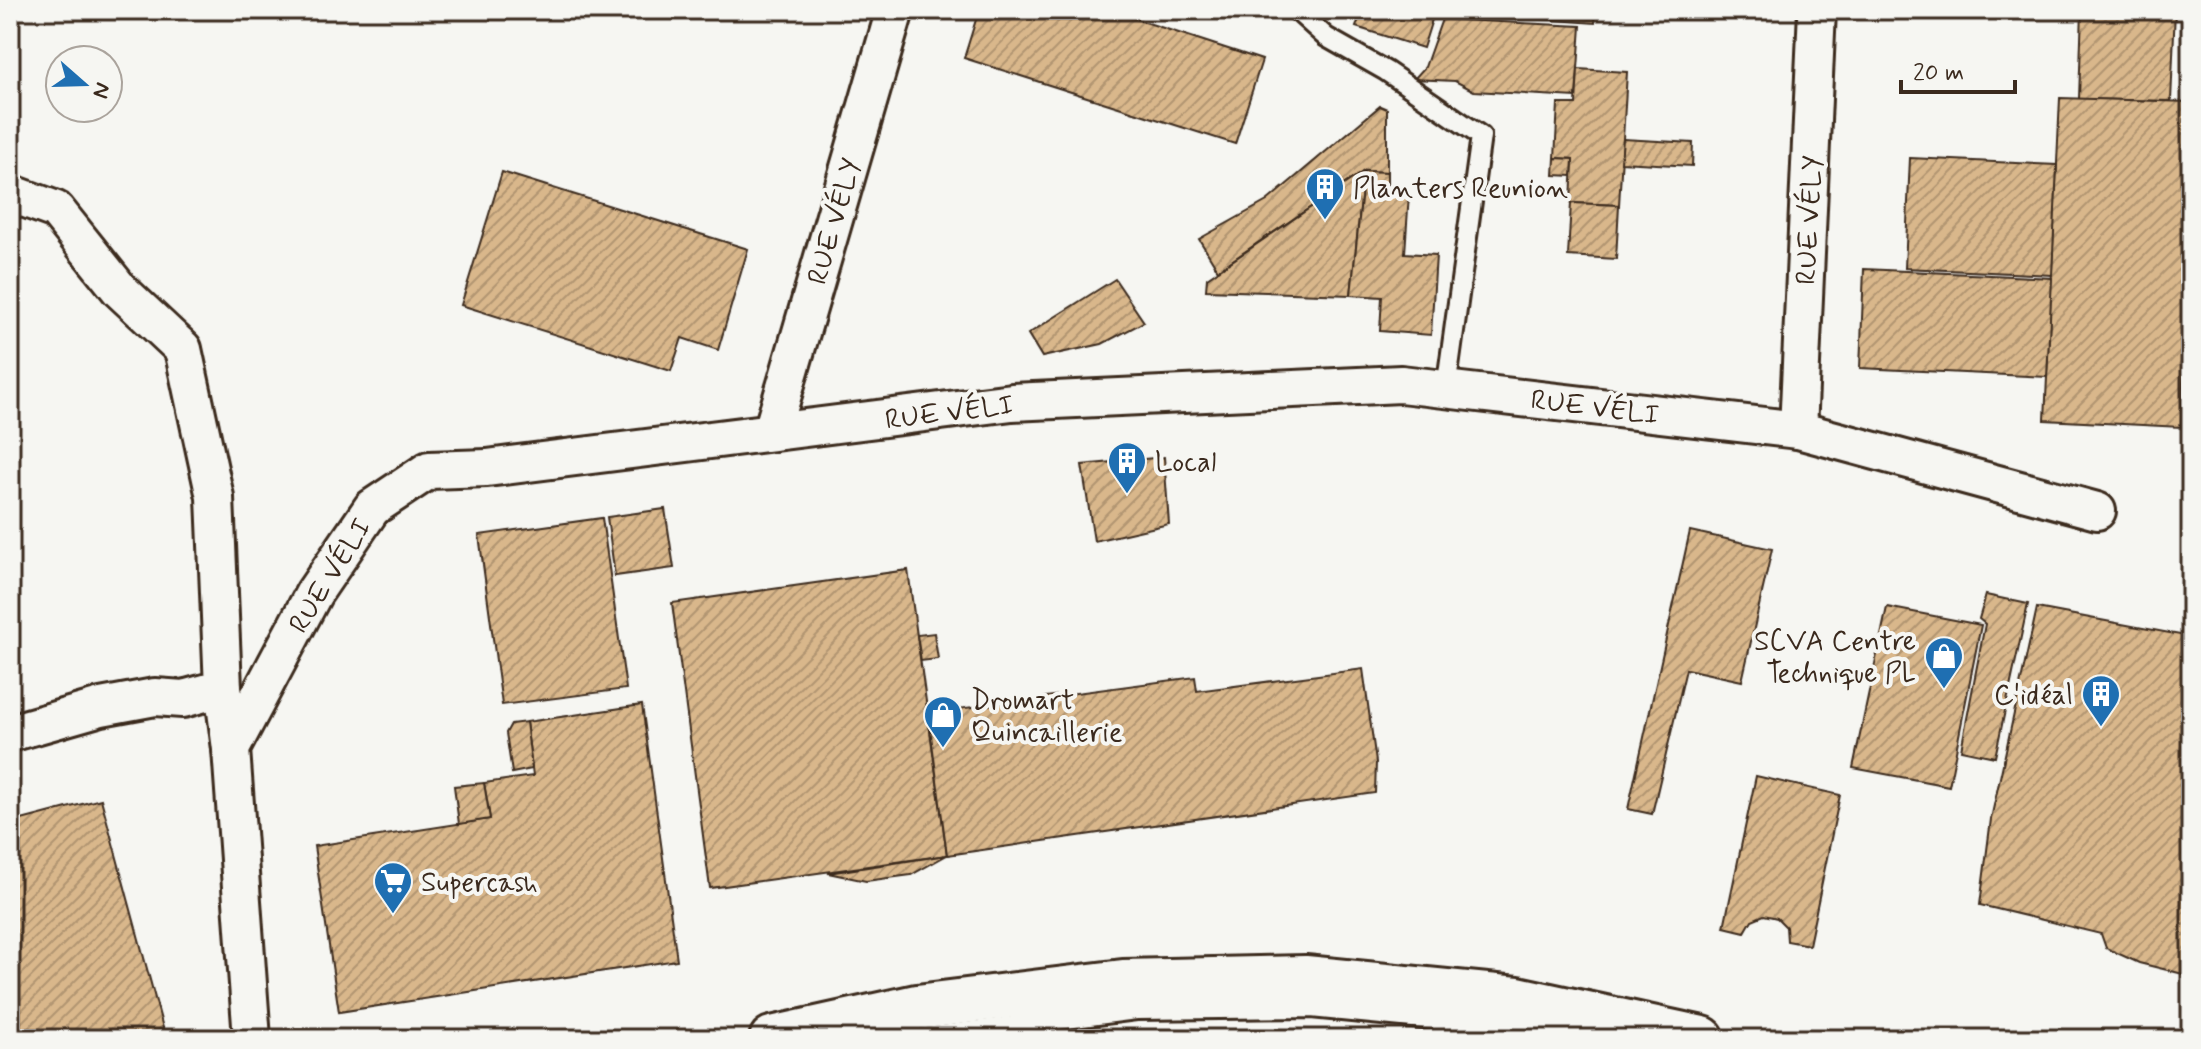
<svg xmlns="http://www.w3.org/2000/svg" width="2201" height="1049" font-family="Mynerve,sans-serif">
  <defs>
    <pattern id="building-hatch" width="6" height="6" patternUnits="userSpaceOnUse" patternTransform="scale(2)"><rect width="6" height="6" fill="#d9b78b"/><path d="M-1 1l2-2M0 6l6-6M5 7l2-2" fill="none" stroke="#b19571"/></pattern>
  </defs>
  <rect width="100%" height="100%" fill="#f6f6f2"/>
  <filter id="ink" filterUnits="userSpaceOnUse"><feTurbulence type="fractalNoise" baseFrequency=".0125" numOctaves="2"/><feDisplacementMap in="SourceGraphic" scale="16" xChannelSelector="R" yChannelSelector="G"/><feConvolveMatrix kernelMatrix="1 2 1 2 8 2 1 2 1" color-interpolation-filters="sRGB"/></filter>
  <g filter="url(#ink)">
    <g fill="url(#building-hatch)" stroke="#3b2a1e" stroke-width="2">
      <polygon points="979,10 1108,10 1262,60 1235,144 964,58"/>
      <polygon points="1362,10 1435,10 1423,48 1356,27"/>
      <polygon points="1529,10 1596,10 1595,23 1528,18"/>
      <polygon points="2082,10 2175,10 2171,101 2079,99"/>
      <polygon points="1442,19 1581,26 1576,97 1474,91 1455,81 1414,79 1425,67"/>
      <polygon points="1578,69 1627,72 1619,205 1571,203 1573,159 1555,158 1558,104 1576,104"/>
      <polygon points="2060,98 2191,102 2191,207 2181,427 2045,420"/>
      <polygon points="1380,106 1387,109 1387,172 1364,171 1218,270 1199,239 1267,201"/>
      <polygon points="1623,139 1693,143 1692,166 1621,162"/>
      <polygon points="1555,158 1573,159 1572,176 1554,175"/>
      <polygon points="1910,158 2057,165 2052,275 1905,268"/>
      <polygon points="1364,171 1351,295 1206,290 1207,278"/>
      <polygon points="1364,171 1387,172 1387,192 1409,194 1405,253 1436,255 1431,335 1380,331 1382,297 1351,295"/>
      <polygon points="502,172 748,249 718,350 682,338 671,371 461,305"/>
      <polygon points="1571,203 1619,205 1616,259 1568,256"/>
      <polygon points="10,261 19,264 10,293"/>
      <polygon points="1864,269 2052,278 2047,377 1860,368"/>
      <polygon points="1115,279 1144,322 1102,344 1042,357 1028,334"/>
      <polygon points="1164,457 1169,524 1094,541 1082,465"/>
      <polygon points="665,509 674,568 615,576 607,517"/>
      <polygon points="602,518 626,689 502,705 479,535"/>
      <polygon points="1690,531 1772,549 1742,681 1686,669 1652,814 1628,809"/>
      <polygon points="908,570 947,855 710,888 672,603"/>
      <polygon points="1986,595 2028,604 1995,757 1961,750 1985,624 1979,619"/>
      <polygon points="1887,607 1981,625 1949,786 1853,768"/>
      <polygon points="2037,608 2191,637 2191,976 2139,963 2106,948 2101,934 1980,905 1991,819"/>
      <polygon points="934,633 938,659 921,661 917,635"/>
      <polygon points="1363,669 1376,762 1375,793 947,855 928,713 1195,677 1197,691"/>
      <polygon points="642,705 677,960 339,1012 314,846 490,819 484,783 533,776 526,722"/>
      <polygon points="526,722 532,769 512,773 506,733 511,724"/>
      <polygon points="1756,776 1840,795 1809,945 1787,941 1786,927 1777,918 1764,915 1752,920 1745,932 1724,927"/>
      <polygon points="484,783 490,819 459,824 454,786"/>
      <polygon points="101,799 166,1039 10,1039 10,823"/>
      <polygon points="947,855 911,875 866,881 828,873"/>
    </g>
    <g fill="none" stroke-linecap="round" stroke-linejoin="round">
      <g stroke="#3b2a1e" stroke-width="24">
        <g id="service">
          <polyline points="1296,10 1326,37 1386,71 1481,136 1446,389"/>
          <polyline points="910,1039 1136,1010 1311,1008 1514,1028 1567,1039"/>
        </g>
      </g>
      <g stroke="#3b2a1e" stroke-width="42">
        <g id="minor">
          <polyline points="10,193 56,210 120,290 183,349 215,497 223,688 231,749"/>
          <polyline points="1798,430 1817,10"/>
          <polyline points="772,432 895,10"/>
          <polyline points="10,733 101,707 155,697 183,699 223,688"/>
          <polyline points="252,1039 231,749 314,593 372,508 429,470 487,468 1012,402 1401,384 1798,430 2097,511"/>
        </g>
      </g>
      <g stroke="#3b2a1e" stroke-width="50">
        <polyline id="secondary" points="772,1039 917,1007 1123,982 1305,978 1517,999 1702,1039"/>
      </g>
      <use href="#service" stroke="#f6f6f2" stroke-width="18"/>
      <use href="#minor" stroke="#f6f6f2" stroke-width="36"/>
      <use href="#secondary" stroke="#f6f6f2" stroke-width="44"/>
    </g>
  </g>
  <defs>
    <g id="building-pin" transform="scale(2)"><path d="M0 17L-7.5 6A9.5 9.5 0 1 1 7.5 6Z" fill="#1f6fb2" stroke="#f6f6f2"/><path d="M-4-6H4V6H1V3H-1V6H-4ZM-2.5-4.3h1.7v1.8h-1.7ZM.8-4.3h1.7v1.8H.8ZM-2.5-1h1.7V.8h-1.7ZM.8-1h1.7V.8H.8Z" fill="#fff"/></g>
    <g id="shop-pin" transform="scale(2)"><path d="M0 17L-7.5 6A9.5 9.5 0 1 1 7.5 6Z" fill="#1f6fb2" stroke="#f6f6f2"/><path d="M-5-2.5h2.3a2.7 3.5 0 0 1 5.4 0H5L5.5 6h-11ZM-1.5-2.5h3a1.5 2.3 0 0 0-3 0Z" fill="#fff"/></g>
    <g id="supermarket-pin" transform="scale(2)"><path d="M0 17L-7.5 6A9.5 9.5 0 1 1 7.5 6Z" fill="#1f6fb2" stroke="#f6f6f2"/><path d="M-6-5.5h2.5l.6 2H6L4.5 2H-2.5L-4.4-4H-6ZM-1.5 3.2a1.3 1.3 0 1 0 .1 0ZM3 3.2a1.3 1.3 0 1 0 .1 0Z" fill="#fff"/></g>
  </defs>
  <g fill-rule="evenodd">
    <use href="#building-pin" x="1325" y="187"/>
    <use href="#building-pin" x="1127" y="461"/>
    <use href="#shop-pin" x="1944" y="656"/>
    <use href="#building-pin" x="2101" y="694"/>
    <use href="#shop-pin" x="943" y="715"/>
    <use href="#supermarket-pin" x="393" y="881"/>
  </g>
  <g text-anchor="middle" stroke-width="8" stroke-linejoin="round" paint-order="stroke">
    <g font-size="28" fill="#3b2a1e" stroke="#f6f6f2" text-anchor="start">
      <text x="1353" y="197">Planters Reunion</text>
      <text x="1155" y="471">Local</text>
      <text x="1916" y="650" text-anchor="end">SCVA Centre<tspan x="1916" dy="32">Technique PL</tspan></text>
      <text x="2073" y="704" text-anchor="end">C'idéal</text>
      <text x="971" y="709">Dromart<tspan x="971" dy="32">Quincaillerie</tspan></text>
      <text x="421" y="891">Supercash</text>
    </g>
    <g font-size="28" fill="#3b2a1e" stroke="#f6f6f2">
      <text transform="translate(1808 220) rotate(-87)" y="10">RUE VÉLY</text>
      <text transform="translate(833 221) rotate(-74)" y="10">RUE VÉLY</text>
      <text transform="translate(1595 406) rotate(7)" y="10">RUE VÉLI</text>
      <text transform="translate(949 411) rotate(-7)" y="10">RUE VÉLI</text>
      <text transform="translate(329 575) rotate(-58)" y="10">RUE VÉLI</text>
    </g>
  </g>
  <rect width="2201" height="1049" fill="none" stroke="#f6f6f2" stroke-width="40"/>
  <rect x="20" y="20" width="2161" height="1009" fill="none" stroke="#3b2a1e" stroke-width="3" filter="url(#ink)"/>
  <g transform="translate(84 84) rotate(110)"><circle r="38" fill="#f6f6f2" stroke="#aba49d" stroke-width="2"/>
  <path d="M0-6L14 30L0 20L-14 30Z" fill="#1f6fb2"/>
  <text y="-12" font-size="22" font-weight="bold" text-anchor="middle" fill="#3b2a1e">N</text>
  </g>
  <path d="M1901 80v12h114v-12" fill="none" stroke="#3b2a1e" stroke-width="4"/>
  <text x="1913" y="80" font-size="24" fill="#3b2a1e" stroke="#f6f6f2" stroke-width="6" paint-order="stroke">20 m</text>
</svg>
